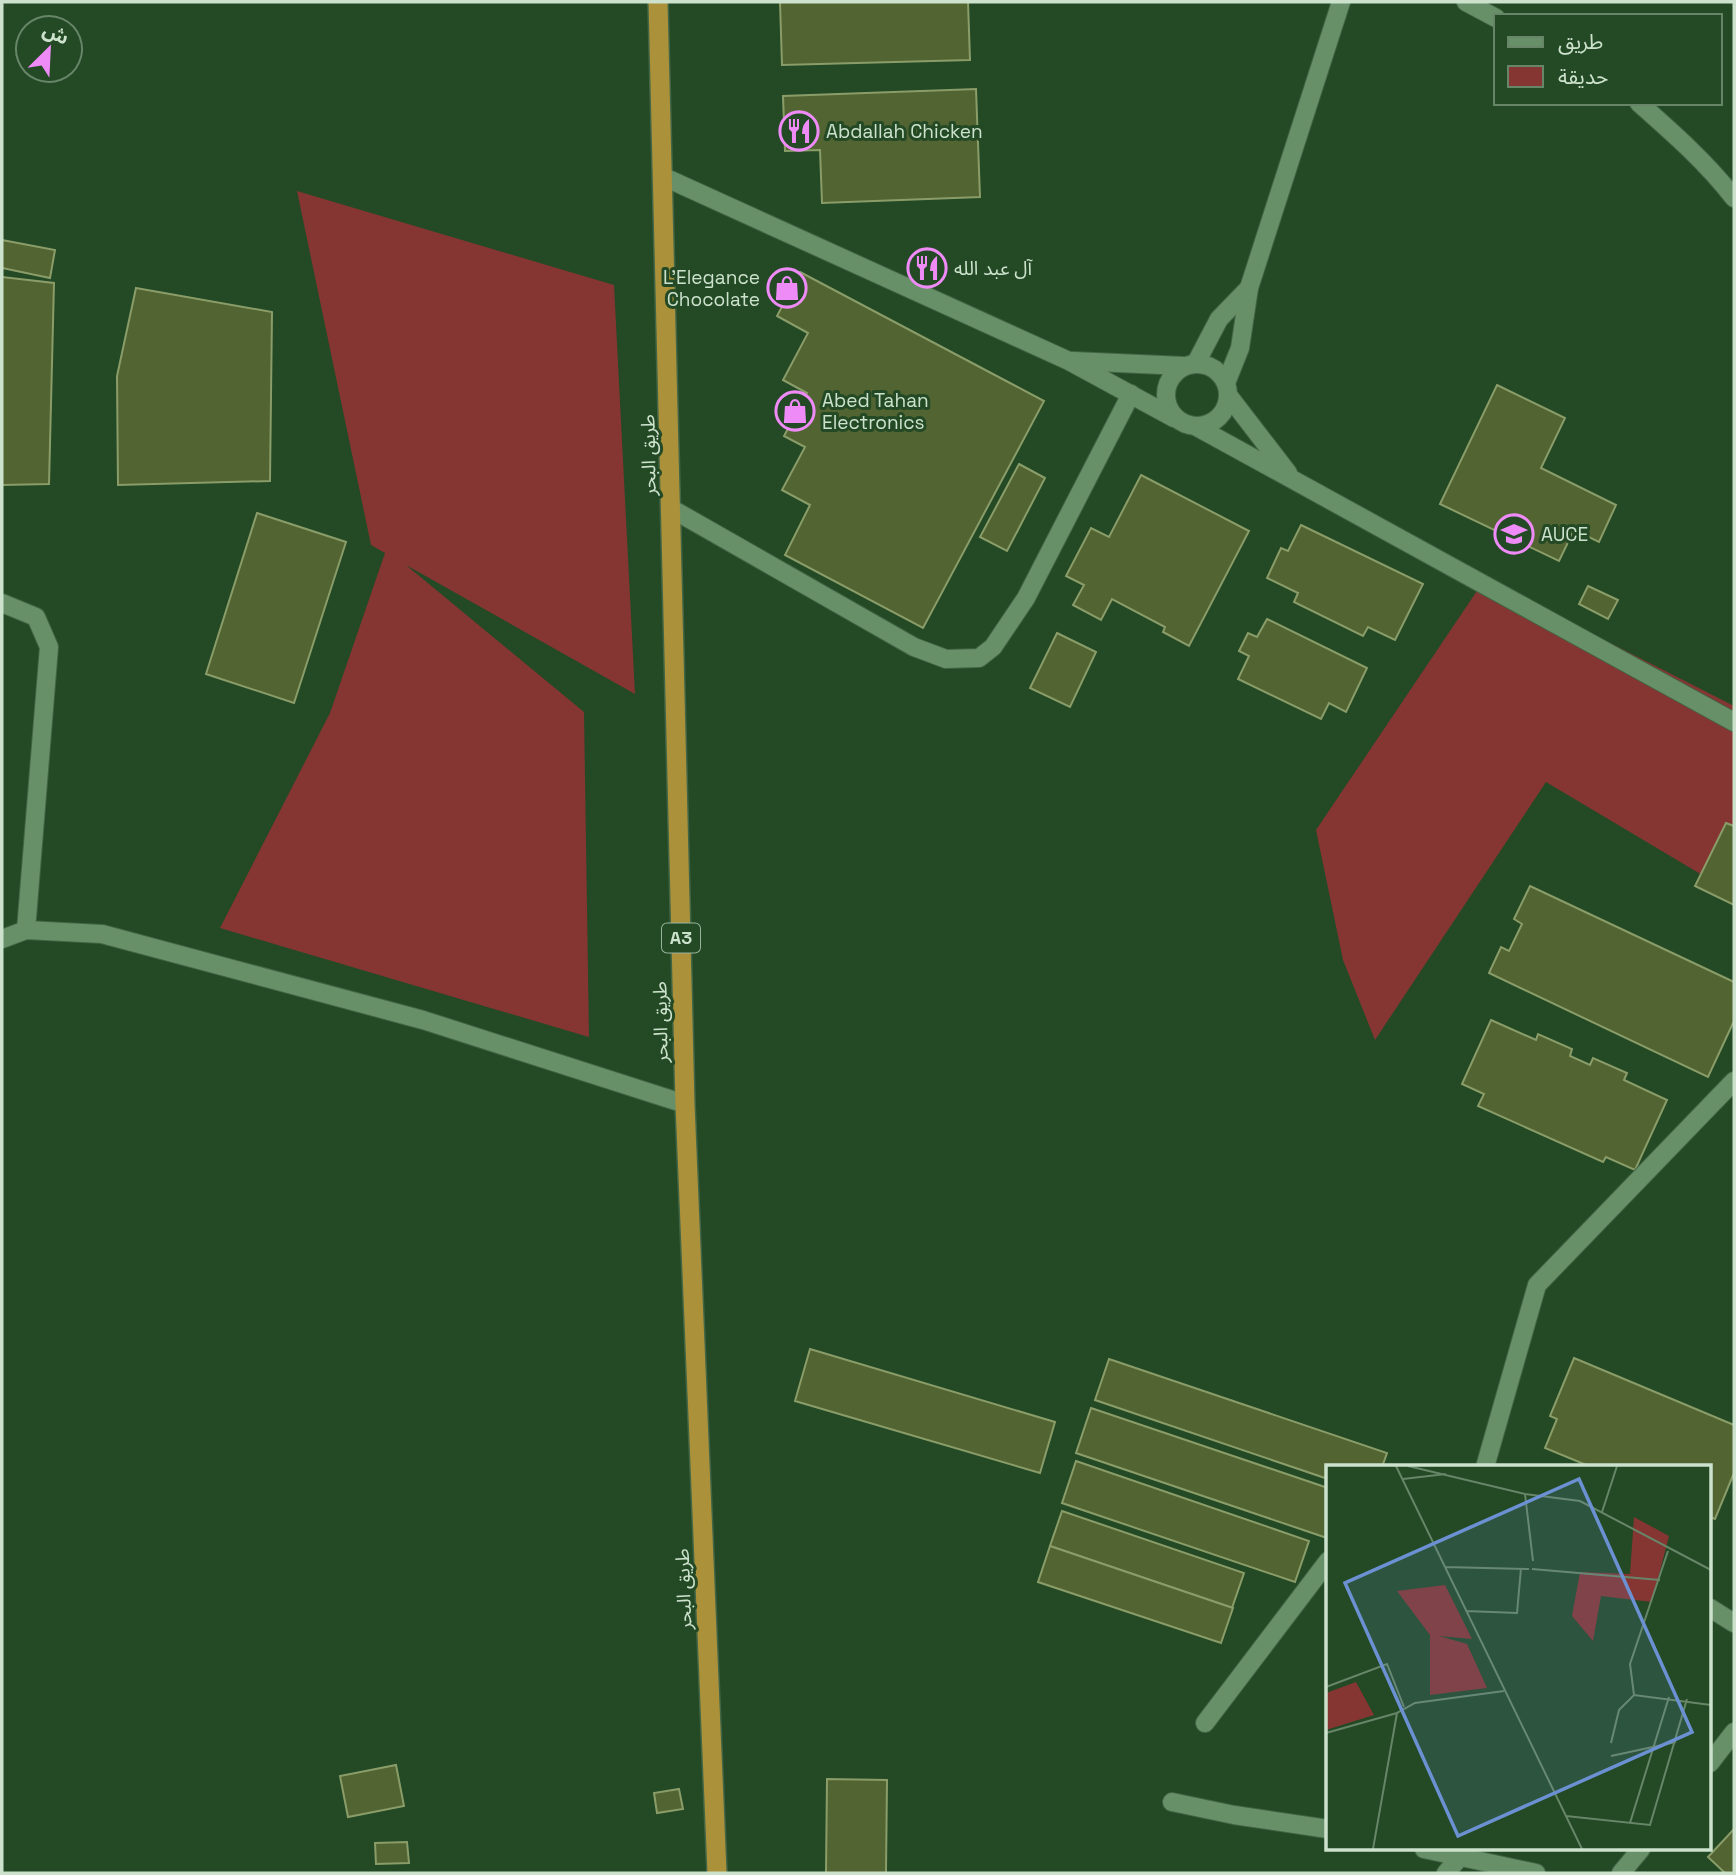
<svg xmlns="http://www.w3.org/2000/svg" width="1736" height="1875" font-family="'Space Grotesk','Noto Sans Arabic',sans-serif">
  <rect width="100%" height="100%" fill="#234925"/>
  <g fill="#853633">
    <polygon points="297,191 614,285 635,694 406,565 584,712 589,1037 220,928 330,713 385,553 371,545"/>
    <polygon points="1485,579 1734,706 1734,894 1546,782 1375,1040 1343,960 1316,830"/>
  </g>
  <g fill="#536433" stroke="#8a9d69" stroke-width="2">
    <polygon points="780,2 968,2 970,60 782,65"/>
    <polygon points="976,89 980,197 822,203 820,150 785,151 783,96"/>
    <polygon points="2,240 55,250 50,278 2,268"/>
    <polygon points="800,272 1044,401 923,628 785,555 810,505 782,490 805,447 784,436 807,393 783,380 808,333 777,316"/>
    <polygon points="2,277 54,283 49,484 2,485"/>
    <polygon points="136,288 272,312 270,481 118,485 117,376"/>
    <polygon points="1497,385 1565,418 1541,468 1616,505 1599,542 1574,530 1559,561 1440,504"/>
    <polygon points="1019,464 1045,478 1007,551 980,537"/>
    <polygon points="1141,475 1249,531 1189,646 1163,632 1165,627 1112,599 1101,620 1073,605 1084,585 1066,576 1091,528 1109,537"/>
    <polygon points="257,513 346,542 294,703 206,674"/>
    <polygon points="1301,525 1423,584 1395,640 1368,627 1363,636 1294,602 1298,593 1267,578 1281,548 1288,551"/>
    <polygon points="1588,586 1618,600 1608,619 1579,604"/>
    <polygon points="1267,619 1367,668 1346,712 1329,703 1321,719 1238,679 1249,656 1239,651 1248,633 1257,637"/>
    <polygon points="1057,633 1096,652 1070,707 1030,688"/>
    <polygon points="1726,823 1734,826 1734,905 1695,886"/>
    <polygon points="1530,886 1734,982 1734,1021 1708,1077 1489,973 1501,947 1509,951 1522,924 1514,919"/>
    <polygon points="1491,1020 1536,1040 1538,1034 1572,1049 1570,1056 1590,1065 1593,1058 1627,1073 1624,1080 1667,1100 1635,1170 1606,1157 1603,1162 1478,1106 1484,1094 1462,1084"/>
    <polygon points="810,1349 1055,1422 1040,1473 795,1401"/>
    <polygon points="1574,1358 1734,1425 1734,1473 1715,1519 1710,1517 1710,1467 1591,1467 1545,1448 1557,1419 1550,1416"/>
    <polygon points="1109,1359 1387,1453 1382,1467 1328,1467 1328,1479 1095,1400"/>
    <polygon points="1091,1408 1328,1488 1327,1538 1076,1453"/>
    <polygon points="1076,1461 1309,1541 1295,1582 1062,1503"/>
    <polygon points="1062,1511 1244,1573 1232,1608 1050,1546"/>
    <polygon points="1050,1546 1233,1608 1221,1643 1038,1582"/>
    <polygon points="396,1765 404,1806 348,1817 340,1776"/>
    <polygon points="827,1779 887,1780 886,1873 826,1873"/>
    <polygon points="679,1789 683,1809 657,1813 654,1793"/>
    <polygon points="1734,1829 1734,1873 1725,1873 1708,1857"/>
    <polygon points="407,1842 409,1863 376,1864 375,1843"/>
  </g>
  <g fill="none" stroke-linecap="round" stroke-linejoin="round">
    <g stroke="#426545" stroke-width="20">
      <g id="service">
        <polyline points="672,509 914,647 946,659 979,658 993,647 1026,598 1131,394"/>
        <polyline points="2,603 36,617 49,647 26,930"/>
        <polyline points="1172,1802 1234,1815 1328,1829"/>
        <polyline points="1424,1849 1536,1873"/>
      </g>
    </g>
    <g stroke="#426545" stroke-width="20">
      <g id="minor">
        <polyline points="1466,2 1496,18"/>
        <path d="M 1639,103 C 1673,133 1707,163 1734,198"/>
        <polyline points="664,177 1069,361 1174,418"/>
        <polyline points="1073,361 1184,366"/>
        <polyline points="1196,363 1219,319 1249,288"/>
        <circle cx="1197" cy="395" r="31"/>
        <polyline points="1226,383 1240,348 1249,288 1341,2"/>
        <polyline points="1228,395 1288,473"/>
        <polyline points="1197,427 1734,722"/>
        <polyline points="2,939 26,930 102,934 423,1020 685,1104"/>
        <polyline points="1485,1467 1537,1285 1734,1081"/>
        <polyline points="1710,1608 1734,1623"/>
        <polyline points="1205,1723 1328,1561"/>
        <polyline points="1710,1763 1734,1732"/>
        <polyline points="1446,1873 1467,1849"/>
        <polyline points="1621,1873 1641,1849"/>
      </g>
    </g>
    <g stroke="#426545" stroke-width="22">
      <polyline id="trunk" points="658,2 685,1104 717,1873"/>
    </g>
    <use href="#service" stroke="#689068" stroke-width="18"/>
    <use href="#minor" stroke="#689068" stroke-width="18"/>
    <use href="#trunk" stroke="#aa913a" stroke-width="19"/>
  </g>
  <defs>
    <g id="restaurant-ring" transform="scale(2.0125)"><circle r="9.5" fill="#234925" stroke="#ef8bf6" stroke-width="1.5"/><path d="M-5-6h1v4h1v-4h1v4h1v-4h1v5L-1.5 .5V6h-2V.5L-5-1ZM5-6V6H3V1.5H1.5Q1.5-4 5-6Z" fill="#ef8bf6"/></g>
    <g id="shop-ring" transform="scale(2.0125)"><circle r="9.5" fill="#234925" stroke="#ef8bf6" stroke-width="1.5"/><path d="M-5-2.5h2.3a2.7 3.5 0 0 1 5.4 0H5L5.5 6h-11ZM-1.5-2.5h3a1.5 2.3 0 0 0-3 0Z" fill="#ef8bf6"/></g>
    <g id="university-ring" transform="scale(2.0125)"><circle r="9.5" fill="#234925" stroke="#ef8bf6" stroke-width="1.5"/><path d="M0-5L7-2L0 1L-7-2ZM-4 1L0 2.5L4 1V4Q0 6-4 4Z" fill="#ef8bf6"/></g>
  </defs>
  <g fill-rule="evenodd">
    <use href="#restaurant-ring" x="799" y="131"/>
    <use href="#restaurant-ring" x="927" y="268"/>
    <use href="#shop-ring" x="787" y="288"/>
    <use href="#shop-ring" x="795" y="411"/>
    <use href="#university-ring" x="1514" y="534"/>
  </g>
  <g text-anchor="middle" stroke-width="6" stroke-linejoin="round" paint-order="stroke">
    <rect fill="#234925" stroke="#99b49a" stroke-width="2" x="662" y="923.5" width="38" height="29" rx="5"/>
    <g font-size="18" font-weight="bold" fill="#cce2cc">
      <text x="681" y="944">A3</text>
    </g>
    <g font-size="19" fill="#cce2cc" stroke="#234925" text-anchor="start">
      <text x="826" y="138">Abdallah Chicken</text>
      <text x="954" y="275">آل عبد الله</text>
      <text x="760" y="284" text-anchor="end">L’Elegance<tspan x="760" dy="22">Chocolate</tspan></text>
      <text x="822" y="407">Abed Tahan<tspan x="822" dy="22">Electronics</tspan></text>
      <text x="1541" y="541">AUCE</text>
    </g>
    <g font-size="19" fill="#cce2cc" stroke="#234925">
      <text transform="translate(648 455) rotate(-91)" y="7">طريق البحر</text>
      <text transform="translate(660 1022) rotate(-91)" y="7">طريق البحر</text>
      <text transform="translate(683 1589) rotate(-92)" y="7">طريق البحر</text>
    </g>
  </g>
  <g transform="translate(1326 1465)">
    <rect width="385" height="385" fill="#234925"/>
    <path d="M 308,52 L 343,71 L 326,137 L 275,131 L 267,176 L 246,151 L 254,107 L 304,109 ZM 119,120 L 146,174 L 113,171 L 141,179 L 161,223 L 104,230 L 104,170 L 71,126 ZM 30,217 L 48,250 L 0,265 L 0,228 Z" fill="#853633"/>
    <path fill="none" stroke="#678668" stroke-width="2" d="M 70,1 L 256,384M 82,1 L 199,29 L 254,36 L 385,105M 77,14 L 120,9M 199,29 L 207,96M 276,47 L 291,1M 119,102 L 203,104M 206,104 L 334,115M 140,146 L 191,148 L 195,103M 0,222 L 61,199 L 78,242M 308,230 L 304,199 L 342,86M 0,268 L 71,248M 285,278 L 293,245 L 308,230 L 385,240M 285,291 L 350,277M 240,351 L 324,360 L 361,234M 304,358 L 343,232M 47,384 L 71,248 L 89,238 L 178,226"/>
    <path fill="#6c91d3" fill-opacity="0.15" stroke="#6c91d3" stroke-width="3.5" d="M 253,14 L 366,267 L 132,371 L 19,118 Z"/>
    <rect width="385" height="385" fill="none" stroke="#cce2cc" stroke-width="3.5"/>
  </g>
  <rect width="1736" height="1875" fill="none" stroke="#cce2cc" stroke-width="7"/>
  <rect x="1494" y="14" width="228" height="91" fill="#234925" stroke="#678668" stroke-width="2"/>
  <rect x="1508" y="37" width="35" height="10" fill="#689068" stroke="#678668" stroke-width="2"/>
  <text x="1558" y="49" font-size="21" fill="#cce2cc">طريق</text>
  <rect x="1508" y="66" width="35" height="21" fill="#853633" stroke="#678668" stroke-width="2"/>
  <text x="1558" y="84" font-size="21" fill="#cce2cc">حديقة</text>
  <g transform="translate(49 49) rotate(24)"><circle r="33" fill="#234925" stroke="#678668" stroke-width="2"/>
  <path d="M0-5L12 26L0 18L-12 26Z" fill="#ef8bf6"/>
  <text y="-10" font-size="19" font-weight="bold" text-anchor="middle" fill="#cce2cc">ش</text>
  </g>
</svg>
